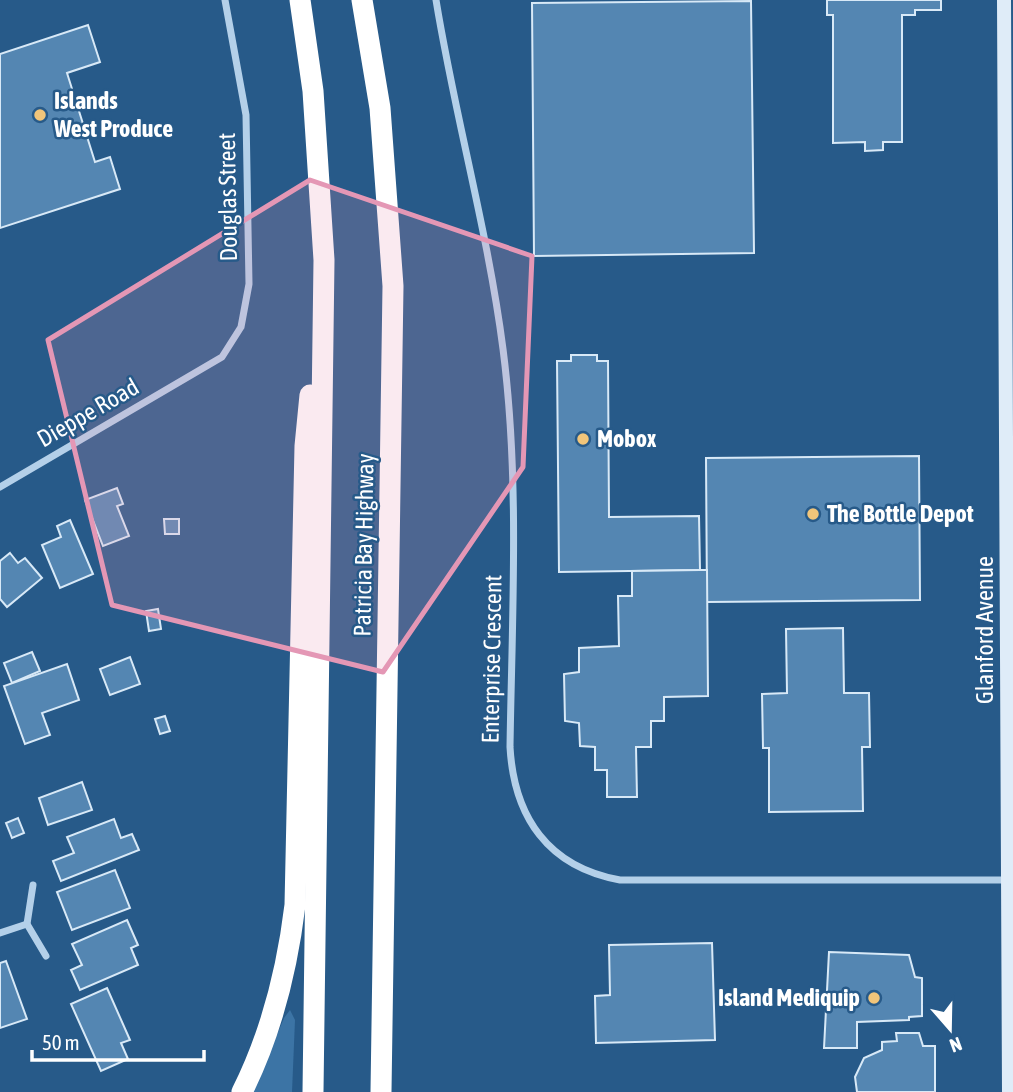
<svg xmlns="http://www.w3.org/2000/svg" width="1013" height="1092" font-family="'Asap Condensed',sans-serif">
  <rect width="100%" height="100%" fill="#275a89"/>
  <polygon fill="#3c74a5" points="290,1010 295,1020 292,1092 253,1092 284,1018"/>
  <g fill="#5486b2" stroke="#d8e9f7" stroke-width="2">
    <polygon points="827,0 941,0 941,10 915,10 915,15 902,15 902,142 883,142 883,150 865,151 865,142 833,143 833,15 827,15"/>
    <polygon points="751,1 754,253 534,256 532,3"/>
    <polygon points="88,25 100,62 67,73 95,162 110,157 120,189 0,228 0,54"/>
    <polygon points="571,355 597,355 597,361 608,361 609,517 699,516 700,570 559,572 557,361 571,361"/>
    <polygon points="919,456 920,600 707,602 706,458"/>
    <polygon points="117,488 123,504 117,506 129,536 103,546 85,500"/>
    <polygon points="164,519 179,519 179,534 165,534"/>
    <polygon points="70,520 93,574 60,588 42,545 61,537 57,526"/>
    <polygon points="10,553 18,563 25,558 42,578 7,607 0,599 0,561"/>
    <polygon points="700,570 707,570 708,696 664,697 664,721 651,721 651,747 636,747 637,797 607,797 607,770 595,770 595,747 580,746 579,723 565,721 564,674 579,672 579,648 619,646 618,596 632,596 632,571"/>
    <polygon points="158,609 161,629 149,631 146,611"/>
    <polygon points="843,628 844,693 869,693 870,747 862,747 863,811 769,812 769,748 763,748 762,694 787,693 786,629"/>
    <polygon points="32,652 40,671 12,683 4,663"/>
    <polygon points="130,657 140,684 110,695 100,669"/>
    <polygon points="67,664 79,700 42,713 50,735 25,744 4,686"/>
    <polygon points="165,716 170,731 160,734 155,719"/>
    <polygon points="82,782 92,810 48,825 39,798"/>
    <polygon points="18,818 24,833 12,838 6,823"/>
    <polygon points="114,819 121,838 132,834 139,850 61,881 53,861 74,853 67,837"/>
    <polygon points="115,870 130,908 72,930 57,892"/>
    <polygon points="127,920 138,945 131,948 138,965 80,990 71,970 82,965 72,944"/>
    <polygon points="712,943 715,1040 596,1043 595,996 610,995 609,945"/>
    <polygon points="829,952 909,955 915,977 922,978 922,1016 909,1017 909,1020 857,1022 857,1048 824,1048"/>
    <polygon points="6,961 27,1019 0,1028 0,963"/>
    <polygon points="107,988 130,1040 121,1043 128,1059 101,1071 71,1004"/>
    <polygon points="896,1033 919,1033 923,1046 935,1046 935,1092 857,1092 855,1077 864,1058 882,1050 882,1042 897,1041"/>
  </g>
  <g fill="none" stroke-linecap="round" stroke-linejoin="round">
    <g stroke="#b4d0e9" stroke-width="7">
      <path d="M 436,0 C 455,117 488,232 503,349 C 520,481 512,615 510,747 C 514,817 548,867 620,880 L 1008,880"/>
      <polyline points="0,487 222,357 241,327 249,284 246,115 225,0"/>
      <polyline points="33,885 27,924 46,956"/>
      <polyline points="0,933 27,924"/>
    </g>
    <polyline stroke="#dfecf8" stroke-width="14" points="1004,0 1009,1092"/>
    <g stroke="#fff" stroke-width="21">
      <polyline points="300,0 313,91 324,260 313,1092"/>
      <polyline points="362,0 380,108 393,286 381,1092"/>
      <path d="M 242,1092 C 272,1032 287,971 295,905 L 305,446 L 310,395"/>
    </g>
  </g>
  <path fill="#e497b5" fill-opacity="0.2" stroke="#e497b5" stroke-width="5" stroke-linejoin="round" d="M 310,180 L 532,256 L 523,467 L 383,672 L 112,605 L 48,340 Z"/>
  <g fill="#f1c57a" stroke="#275a89" stroke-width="2.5">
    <circle cx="40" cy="115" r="7"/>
    <circle cx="583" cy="439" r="7"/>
    <circle cx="813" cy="514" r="7"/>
    <circle cx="874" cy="998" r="7"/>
  </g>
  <g text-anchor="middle" stroke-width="5" stroke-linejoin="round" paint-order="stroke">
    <g font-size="24" font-weight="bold" fill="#fff" stroke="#275a89" text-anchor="start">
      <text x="54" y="109">Islands<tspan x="54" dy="28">West Produce</tspan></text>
      <text x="597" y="447">Mobox</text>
      <text x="827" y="522">The Bottle Depot</text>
      <text x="860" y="1006" text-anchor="end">Island Mediquip</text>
    </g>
    <g font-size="24" fill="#fff" stroke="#275a89">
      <text transform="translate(228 197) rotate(-91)" y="8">Douglas Street</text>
      <text transform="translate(88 413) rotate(-30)" y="8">Dieppe Road</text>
      <text transform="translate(364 545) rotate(-89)" y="8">Patricia Bay Highway</text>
      <text transform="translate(985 630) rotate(-90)" y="8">Glanford Avenue</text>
      <text transform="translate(492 659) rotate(-89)" y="8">Enterprise Crescent</text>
    </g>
  </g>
  <g transform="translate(950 1029) rotate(160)" stroke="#275a89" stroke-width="5" paint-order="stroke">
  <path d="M0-5L12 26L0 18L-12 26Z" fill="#ffffff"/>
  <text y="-10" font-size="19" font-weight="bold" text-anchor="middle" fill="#ffffff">N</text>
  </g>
  <path d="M32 1050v10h172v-10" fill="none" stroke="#ffffff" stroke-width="3.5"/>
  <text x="42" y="1050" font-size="21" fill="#ffffff" stroke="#275a89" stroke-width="5" paint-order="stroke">50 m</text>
</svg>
